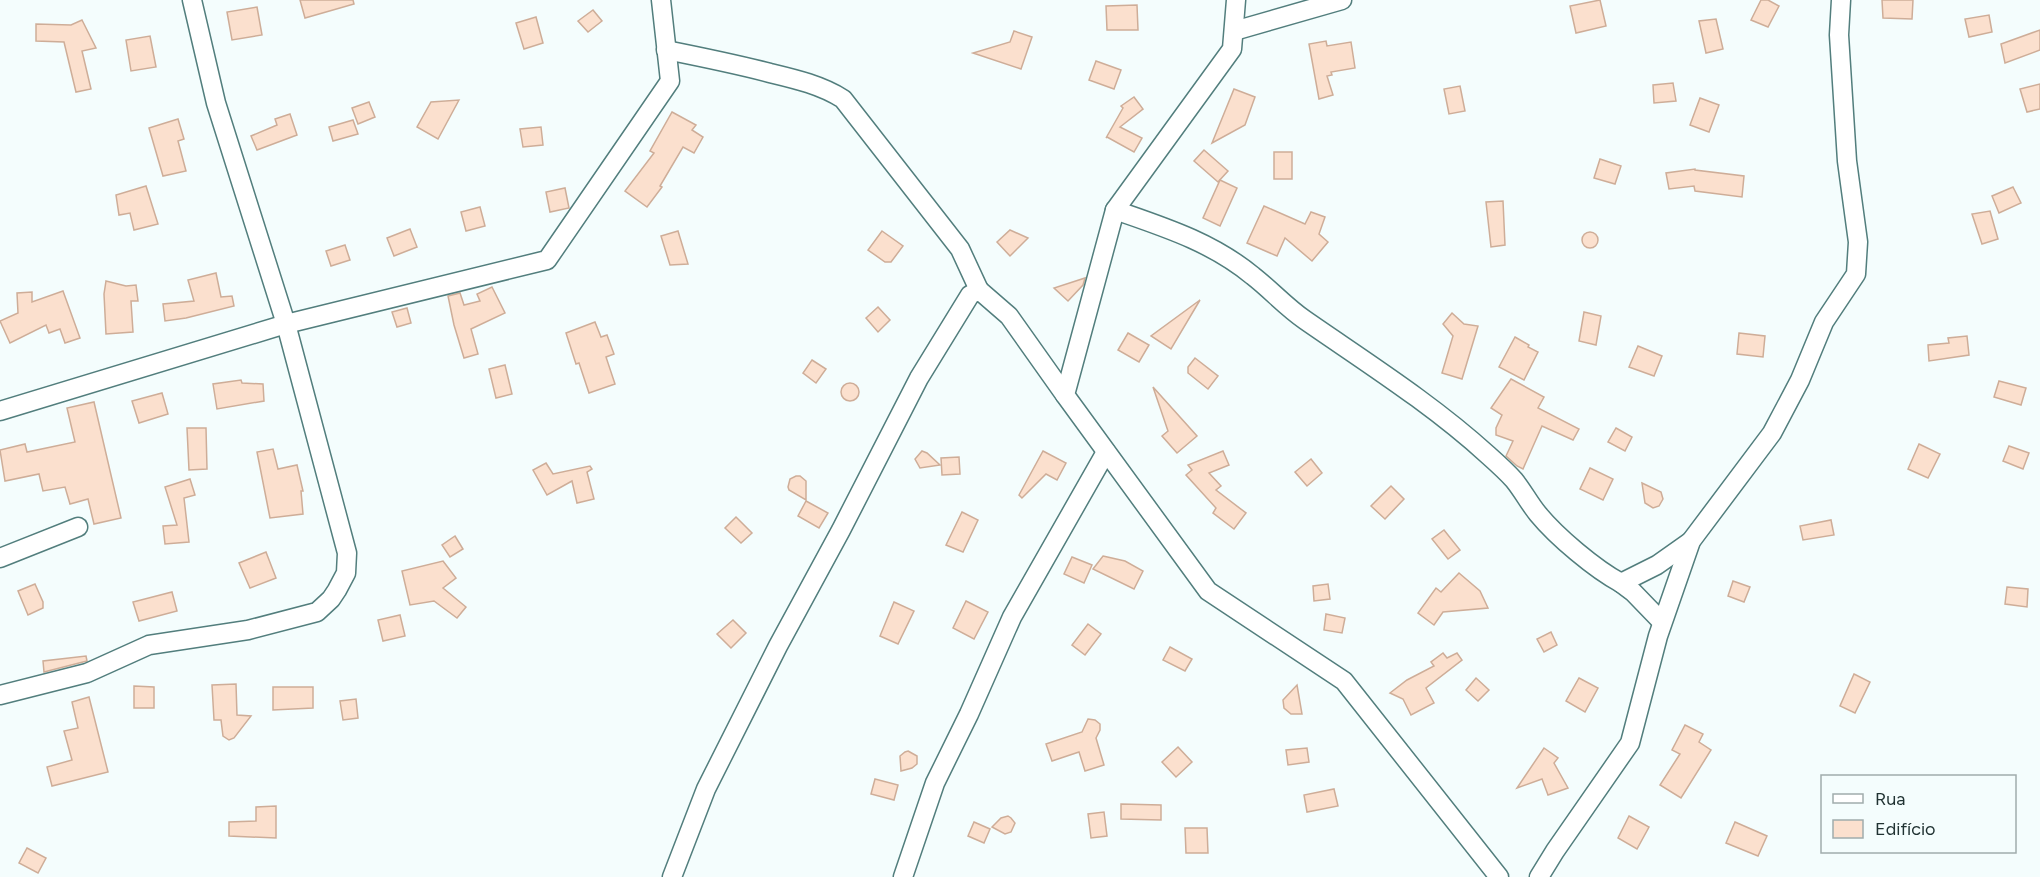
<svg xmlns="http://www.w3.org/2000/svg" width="2040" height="877" font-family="Figtree,sans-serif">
  <rect width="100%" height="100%" fill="#f4fdfd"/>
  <g fill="#fbe0ce" stroke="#cead98" stroke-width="1.5">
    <polygon points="300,0 353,0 354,4 305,18"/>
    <polygon points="1600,0 1606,26 1576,33 1570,6"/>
    <polygon points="1761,0 1768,0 1779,6 1768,27 1751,20"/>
    <polygon points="1882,0 1913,0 1912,19 1883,18"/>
    <polygon points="1137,5 1138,30 1107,30 1106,6"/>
    <polygon points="257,7 262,35 232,40 227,12"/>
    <polygon points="593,10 602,21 588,32 578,21"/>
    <polygon points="1989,15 1992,32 1969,37 1965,19"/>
    <polygon points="536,17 543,43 524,49 516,23"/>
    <polygon points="1716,19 1723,49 1706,53 1699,21"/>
    <polygon points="82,20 96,48 82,51 91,89 76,92 64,42 36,41 36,24 71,25"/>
    <polygon points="2040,30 2040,50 2005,63 2001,44"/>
    <polygon points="1014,31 1032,37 1021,69 973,53 1010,42"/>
    <polygon points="150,36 156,67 131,71 126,40"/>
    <polygon points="1326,41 1327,46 1351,42 1355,68 1331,72 1332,75 1327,76 1333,95 1319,99 1309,44"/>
    <polygon points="1096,61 1121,70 1114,89 1089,80"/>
    <polygon points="1673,83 1676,101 1654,103 1653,85"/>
    <polygon points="2040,84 2040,109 2027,112 2020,89"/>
    <polygon points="1460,86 1465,111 1449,114 1444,89"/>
    <polygon points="1234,89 1255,97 1245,125 1212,143"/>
    <polygon points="1134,97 1143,109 1120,127 1142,138 1134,152 1107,137 1106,138 1123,108 1121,106"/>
    <polygon points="1700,98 1719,105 1709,132 1690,125"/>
    <polygon points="459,100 438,139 417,127 431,102"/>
    <polygon points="369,102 375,117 358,124 352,108"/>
    <polygon points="672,112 696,125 692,130 703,137 694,153 683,147 660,186 662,187 647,207 625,191 654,153 650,151"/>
    <polygon points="290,114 297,135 257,150 251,136 277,125 275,119"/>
    <polygon points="178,119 184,139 178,141 186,171 163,176 149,128"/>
    <polygon points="353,120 358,134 333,141 329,127"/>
    <polygon points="541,127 543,145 523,147 520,129"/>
    <polygon points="1204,150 1228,171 1218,182 1194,161"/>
    <rect x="1274" y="152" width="18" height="27"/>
    <polygon points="1600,159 1621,166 1615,184 1594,178"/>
    <polygon points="1695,169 1695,170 1744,176 1742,197 1695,191 1694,186 1669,189 1666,173"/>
    <polygon points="1220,180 1237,188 1220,226 1203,218"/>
    <polygon points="146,186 158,224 134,230 130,213 119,215 116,195"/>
    <polygon points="2013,187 2021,203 1999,213 1992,196"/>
    <polygon points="565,188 569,208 550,212 546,192"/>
    <polygon points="1503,201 1505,245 1491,247 1486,202"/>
    <polygon points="1264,206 1305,224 1311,212 1325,217 1319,234 1328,242 1312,261 1285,238 1277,256 1247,243"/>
    <polygon points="480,207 485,226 466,231 461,212"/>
    <polygon points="1990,211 1998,239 1982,244 1972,214"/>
    <polygon points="410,229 417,247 394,256 387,238"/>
    <polygon points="1010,230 1028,238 1010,256 997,242"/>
    <polygon points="678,231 688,264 670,265 661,236"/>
    <polygon points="882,231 903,246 891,262 885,262 868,250"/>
    <circle cx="1590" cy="240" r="8"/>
    <polygon points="345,245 350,260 331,266 326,251"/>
    <polygon points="216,273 221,297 232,296 234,306 186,318 165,321 163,304 194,301 188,280"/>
    <polygon points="1085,278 1083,285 1068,301 1054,288"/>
    <polygon points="106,281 126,286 136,285 138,301 131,301 133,332 106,334 104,294"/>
    <polygon points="492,287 505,313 471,329 478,354 464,358 454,325 448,296 460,293 464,305 480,301 477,294"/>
    <polygon points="63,291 80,338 65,343 60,329 49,333 46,325 10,343 0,321 18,313 17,293 32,292 32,302"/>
    <polygon points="1200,300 1171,349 1151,336"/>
    <polygon points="878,307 890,320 878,332 866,318"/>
    <polygon points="407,308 411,323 397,327 392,312"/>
    <polygon points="1584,312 1601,316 1596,345 1579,341"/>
    <polygon points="1452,313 1464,324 1478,326 1462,379 1442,373 1453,336 1443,324"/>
    <polygon points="595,322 601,337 607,335 614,354 606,357 615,384 589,393 579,363 576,364 566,333"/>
    <polygon points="1128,333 1149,345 1139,362 1118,350"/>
    <polygon points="1739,333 1765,336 1763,357 1737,354"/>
    <polygon points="1967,336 1969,355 1929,361 1928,345 1949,343 1948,338"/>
    <polygon points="1515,337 1529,345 1528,347 1538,352 1524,380 1499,367"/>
    <polygon points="1638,346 1662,356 1654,376 1629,367"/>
    <polygon points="1195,358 1218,376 1208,389 1188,373 1188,367"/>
    <polygon points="812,360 826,369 816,383 803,373"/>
    <polygon points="505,365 512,394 496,398 489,369"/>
    <polygon points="1511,379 1544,397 1538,408 1579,429 1573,440 1542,426 1523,469 1517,466 1506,456 1513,441 1496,435 1496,428 1502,415 1491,408"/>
    <polygon points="241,380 242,383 263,384 264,401 217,409 213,384"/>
    <polygon points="1999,381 2026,388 2021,405 1994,397"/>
    <circle cx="850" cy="392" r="9"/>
    <polygon points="1153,387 1197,436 1177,453 1162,436 1168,431"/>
    <polygon points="162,393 168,414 139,423 132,401"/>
    <polygon points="94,402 121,518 94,524 88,499 70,504 65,487 43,491 39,474 5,481 0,450 25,444 27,452 75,442 67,408"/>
    <polygon points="187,428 206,428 207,469 189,470"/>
    <polygon points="1616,428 1632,437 1625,451 1608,442"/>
    <polygon points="1919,444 1940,454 1928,478 1908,469"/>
    <polygon points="2009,446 2029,453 2023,469 2003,461"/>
    <polygon points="273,449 278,469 297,465 303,491 301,491 303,514 270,518 257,452"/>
    <polygon points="922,451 927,453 940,465 920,468 915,459"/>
    <polygon points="1043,451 1066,463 1057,480 1046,474 1022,498 1019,495"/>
    <polygon points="1223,451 1229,465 1209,473 1221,486 1216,490 1246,513 1234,529 1213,513 1216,508 1186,475 1192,470 1188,465"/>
    <polygon points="959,457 960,474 942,475 941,458"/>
    <polygon points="1311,459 1322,473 1307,486 1295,472"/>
    <polygon points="546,463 553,474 590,466 592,469 587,472 594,499 577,503 572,481 547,495 533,470"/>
    <polygon points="1590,468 1613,479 1603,500 1580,489"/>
    <polygon points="796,476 800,476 806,481 806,500 789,490 788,487 790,479"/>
    <polygon points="190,479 195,495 184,498 189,542 165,544 163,526 177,525 165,487"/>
    <polygon points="1642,483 1661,492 1663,499 1659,506 1653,508 1645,503"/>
    <polygon points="1391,486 1404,499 1385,519 1371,506"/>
    <polygon points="806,501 828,513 819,528 798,516"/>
    <polygon points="962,512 978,520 963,552 946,545"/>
    <polygon points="736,517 752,533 741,543 725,528"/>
    <polygon points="1831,520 1834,535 1803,540 1800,526"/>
    <polygon points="1444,530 1460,550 1448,559 1432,539"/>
    <polygon points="455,536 463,549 450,557 442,545"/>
    <polygon points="266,552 276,578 250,588 239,563"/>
    <polygon points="1103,556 1125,561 1143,571 1134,589 1093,569"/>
    <polygon points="1072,557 1092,565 1084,583 1064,574"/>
    <polygon points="443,561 456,578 443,588 466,607 457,618 434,601 410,605 402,571"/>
    <polygon points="1459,573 1480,591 1488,608 1443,612 1434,625 1418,613 1436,588 1441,592"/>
    <polygon points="1733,581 1750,587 1744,602 1728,596"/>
    <polygon points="35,584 43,602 43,608 28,615 18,591"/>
    <polygon points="1328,584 1330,599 1314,601 1313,586"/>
    <polygon points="2007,587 2028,589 2027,607 2005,604"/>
    <polygon points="172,592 177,611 139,621 133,602"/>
    <polygon points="966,601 988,612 974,639 953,628"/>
    <polygon points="894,602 914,611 898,644 880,636"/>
    <polygon points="1326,614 1345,618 1342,633 1324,630"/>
    <polygon points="400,615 405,636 383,641 378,620"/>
    <polygon points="733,620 746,633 731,648 717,634"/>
    <polygon points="1088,624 1101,634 1085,655 1072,645"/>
    <polygon points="1551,632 1557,645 1544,652 1537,639"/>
    <polygon points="1170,647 1192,659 1185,671 1163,660"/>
    <polygon points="1443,653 1447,658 1457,653 1462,660 1426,688 1434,703 1411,715 1403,699 1390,693 1407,680 1434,666 1431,662"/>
    <polygon points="86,656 87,661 83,662 44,672 43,661"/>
    <polygon points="1854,674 1870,682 1855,713 1840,706"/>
    <polygon points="1476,678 1489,690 1478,701 1466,690"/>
    <polygon points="1579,678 1598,688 1585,712 1566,701"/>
    <polygon points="236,684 237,715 251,716 234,738 229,740 223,736 221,720 214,720 212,685"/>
    <polygon points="1297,685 1302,714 1291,714 1284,708 1283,700"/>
    <polygon points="134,686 154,687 154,708 134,708"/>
    <polygon points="273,687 313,687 313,708 273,710"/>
    <polygon points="89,697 108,772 52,786 47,767 72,760 64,731 78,728 72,702"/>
    <polygon points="356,699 358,718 343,720 340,701"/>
    <polygon points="1088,719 1095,720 1100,724 1100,730 1096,738 1104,765 1085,771 1079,752 1052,761 1046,744 1082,732"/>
    <polygon points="1685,725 1703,734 1699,742 1711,750 1681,798 1660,785 1680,754 1672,750"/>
    <polygon points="1178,747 1192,762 1176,777 1162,762"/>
    <polygon points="1307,748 1309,762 1288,765 1286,750"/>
    <polygon points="1544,748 1558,758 1554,763 1568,788 1548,795 1542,779 1517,788"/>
    <polygon points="908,751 917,756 917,764 912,768 901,771 900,756 905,752"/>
    <polygon points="875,779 898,785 894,800 871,794"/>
    <polygon points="1334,789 1338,806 1307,812 1304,795"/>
    <polygon points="1121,804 1161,805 1161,820 1121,819"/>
    <polygon points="276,806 276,838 229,836 229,822 256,821 256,807"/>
    <polygon points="1104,812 1107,836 1091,838 1088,814"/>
    <polygon points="1008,816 1011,818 1015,823 1011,832 1005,834 992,827 1001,818"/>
    <polygon points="1629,816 1649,827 1637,849 1618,838"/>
    <polygon points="974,822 990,829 984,843 968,836"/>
    <polygon points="1735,822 1767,836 1758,856 1726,843"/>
    <polygon points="1185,828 1207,828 1208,853 1186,853"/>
    <polygon points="27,848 46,858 38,873 19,863"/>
  </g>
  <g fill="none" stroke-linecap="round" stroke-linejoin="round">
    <g stroke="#527e7d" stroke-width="21">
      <g id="street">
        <polyline points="1236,0 1232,49 1115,210 1065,395 1208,591 1344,681 1499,877"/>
        <polyline points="1234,31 1342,0"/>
        <path d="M 666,50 C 701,57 736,64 770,73 C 795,79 821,85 843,99 L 960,249 L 979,290"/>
        <path d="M 1115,210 C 1164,227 1212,242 1253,276 C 1271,290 1286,307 1305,320 C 1367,363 1432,404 1488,455 C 1497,463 1506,471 1514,480 C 1523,491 1529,503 1538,514 C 1557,537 1595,569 1621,583 L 1657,565 L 1691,541"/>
        <polyline points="0,411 286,324 547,260 670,81 661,0"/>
        <polyline points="0,558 78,527"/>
        <polyline points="1621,583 1633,592 1662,622"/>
        <polyline points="0,695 87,673 149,645 248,630 317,612 331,599 337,590 346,573 347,553 286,324 216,103 192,0"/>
        <polyline points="672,877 706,789 778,646 841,530 919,378 970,295 979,290 1009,316 1065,395"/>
        <polyline points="903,877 935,783 969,714 1012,617 1106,452"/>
        <polyline points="1539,877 1555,851 1630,743 1658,636 1691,541 1772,433 1800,380 1824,322 1856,274 1858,242 1847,161 1839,35 1841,0"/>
      </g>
    </g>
    <use href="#street" stroke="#fff" stroke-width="18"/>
  </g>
  <rect x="1821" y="775" width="195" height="78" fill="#f4fdfd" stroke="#a0acac" stroke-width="1.5"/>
  <rect x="1833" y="794" width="30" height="9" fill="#ffffff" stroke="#a0acac" stroke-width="1.5"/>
  <text x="1875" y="805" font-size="18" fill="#213333">Rua</text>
  <rect x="1833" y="820" width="30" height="18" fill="#fbe0ce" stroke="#a0acac" stroke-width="1.5"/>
  <text x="1875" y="835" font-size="18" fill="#213333">Edifício</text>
</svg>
